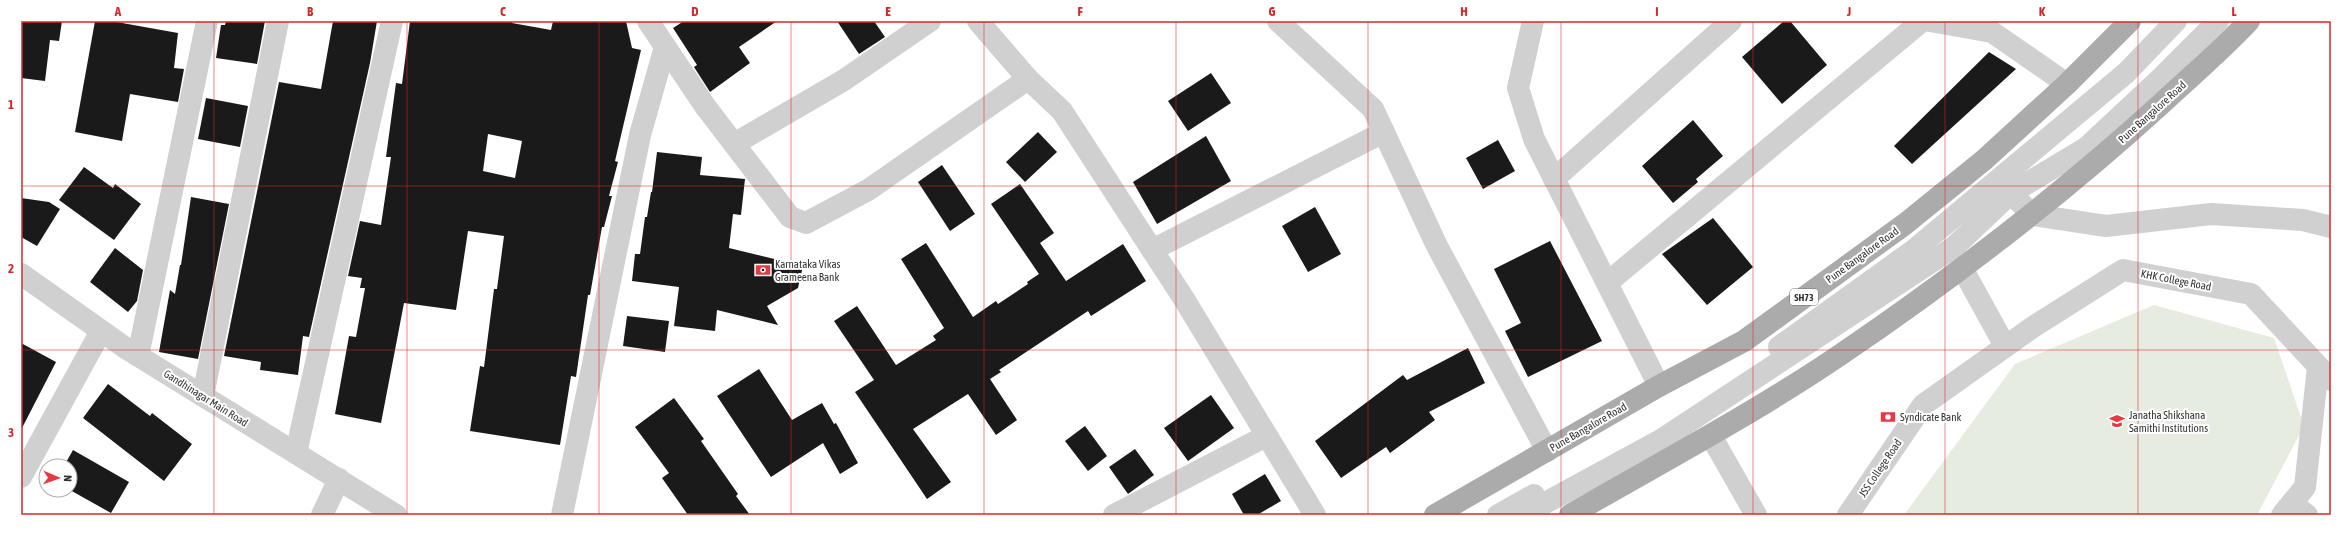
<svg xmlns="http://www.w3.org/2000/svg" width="2352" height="536" font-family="'Asap Condensed',sans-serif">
  <rect width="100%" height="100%" fill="#fff"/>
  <polygon fill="#e6ecdf" points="2154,305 2274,338 2304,426 2257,515 1904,515 2015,364"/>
  <g fill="#1a1a1a" fill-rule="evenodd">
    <polygon points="21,21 62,21 59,41 50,40 45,81 21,78"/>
    <polygon points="95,21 111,21 178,33 174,68 184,69 178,102 130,94 122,141 75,132"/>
    <polygon points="226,21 265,21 257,64 216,58 221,25 225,25"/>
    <polygon points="333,21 377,21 370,63 309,337 303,336 298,375 260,370 261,362 224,356 279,82 321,89"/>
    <path d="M 410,21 L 512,21 L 512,23 L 551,30 L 553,21 L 626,21 L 632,48 L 641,50 L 615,161 L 618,162 L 609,196 L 612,196 L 604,227 L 602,227 L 590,295 L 588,295 L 576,377 L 571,376 L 560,445 L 470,431 L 480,366 L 484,367 L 494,289 L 497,289 L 504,236 L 468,231 L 456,310 L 404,303 L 381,423 L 335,414 L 349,336 L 356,337 L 365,288 L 360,288 L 362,278 L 348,276 L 360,221 L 381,225 L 391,157 L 386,157 L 396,83 L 402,84 ZM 488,134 L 522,141 L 515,178 L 483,171 Z"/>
    <polygon points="684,21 777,21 739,47 750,63 710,92 694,67 697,65 673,28"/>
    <polygon points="837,21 874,21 885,37 859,54"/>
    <polygon points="1784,21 1790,21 1827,65 1782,104 1742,57"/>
    <polygon points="1989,52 2016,69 1912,164 1894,146"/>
    <polygon points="1211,73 1231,103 1188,131 1168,101"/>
    <polygon points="206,98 248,106 240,147 198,139"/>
    <polygon points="1693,120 1723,156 1696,179 1698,182 1673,203 1642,166"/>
    <polygon points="1038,132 1057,152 1025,182 1006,162"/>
    <polygon points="1206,136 1231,181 1157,224 1133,182"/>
    <polygon points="1498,140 1515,171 1483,189 1466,158"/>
    <polygon points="657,152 702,157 700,175 745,179 741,215 733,214 729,248 803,266 798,288 767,306 778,325 717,310 715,331 674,326 679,287 632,281 635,254 640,254 645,217 647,217 651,192 652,192"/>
    <polygon points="942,165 975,214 950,231 918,182"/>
    <polygon points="84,167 113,188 115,184 141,204 114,240 59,200"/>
    <polygon points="1020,184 1054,233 1040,243 1066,281 1123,244 1146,281 1091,316 1088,311 999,370 1001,372 990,379 1017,420 996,435 968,394 913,429 951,482 927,499 855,392 874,380 834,321 857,306 896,365 936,340 933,336 944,328 901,259 926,243 973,317 996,301 998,304 1028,284 1027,282 1039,274 991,204"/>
    <polygon points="191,197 229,204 198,359 159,352 170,290 175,294 180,265 181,265"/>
    <polygon points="21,198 49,202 60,209 37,246 21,237"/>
    <polygon points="1315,207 1341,254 1308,272 1282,226"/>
    <polygon points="1713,218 1753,267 1707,305 1662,254"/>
    <polygon points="1550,241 1602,341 1528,377 1505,331 1521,323 1494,269"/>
    <polygon points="115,248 143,270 137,301 128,312 90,282"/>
    <polygon points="627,316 669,321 665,352 623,346"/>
    <polygon points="21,343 56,362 21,430"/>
    <polygon points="1468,348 1485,383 1429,412 1435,420 1390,453 1386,447 1341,478 1315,441 1403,375 1407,380"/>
    <polygon points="759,369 792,420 822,403 834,424 836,423 858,463 840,474 823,443 771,477 717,396"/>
    <polygon points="108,384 150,416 152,413 192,444 164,481 83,418"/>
    <polygon points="1211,395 1234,428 1188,461 1164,428"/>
    <polygon points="674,398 704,439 701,441 738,494 736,496 750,515 688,515 662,478 669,473 635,427"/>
    <polygon points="1085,426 1107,456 1088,471 1065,441"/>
    <polygon points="1135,449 1154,475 1128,494 1109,467"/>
    <polygon points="73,450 129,482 111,513 70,490 70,466 64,466"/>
    <polygon points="1265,474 1281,501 1257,515 1244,515 1232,494"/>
  </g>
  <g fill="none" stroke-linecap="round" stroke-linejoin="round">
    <g stroke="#d0d0d0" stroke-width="22">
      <polyline points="648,21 705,106 790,217 806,223 868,190 1028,79"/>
      <polyline points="978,21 1028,79 1062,111 1184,299 1315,515"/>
      <polyline points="1278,21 1373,109 1437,246 1547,451"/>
      <polyline points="1533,21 1518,88 1534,139 1659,386"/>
      <polyline points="1930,21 1992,32 2067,84"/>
      <polyline points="734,144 844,80 930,21"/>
      <polyline points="1554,179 1731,21"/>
      <polyline points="2001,184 2033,215 2106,226 2211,214 2303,220 2331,227"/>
      <polyline points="1152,250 1384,132"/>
      <polyline points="1962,268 2005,346"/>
      <polyline points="21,274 127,349 396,515"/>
      <polyline points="1607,283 1922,21"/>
      <polyline points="1779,347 1914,250 2126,73 2176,21"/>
      <polyline points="138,356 207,21"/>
      <polyline points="203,396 278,21"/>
      <polyline points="1711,436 1756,515"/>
      <polyline points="296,453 392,21"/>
      <polyline points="21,477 101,331"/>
      <polyline points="2292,503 2307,515"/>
      <polyline points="322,515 339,479"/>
      <polyline points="562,515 640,135 665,47"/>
      <polyline points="1114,515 1266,436"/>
      <polyline points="1498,515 1534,495"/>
      <polyline points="1523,515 1661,440 1954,247 2011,193 2086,148 2160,79 2218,21"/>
      <polyline points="1848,515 1923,405 2033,327 2123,270 2251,294 2331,380"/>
      <polyline points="2282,515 2305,487 2318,367"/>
    </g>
    <g stroke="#ababab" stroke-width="22">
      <polyline points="1435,515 1659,386 1744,341 1905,224 1984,160 2067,84 2130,21"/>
      <path d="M 1570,515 C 1660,463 1753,414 1840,355 C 1952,279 2060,196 2160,105 C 2190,77 2221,51 2249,21"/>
    </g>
  </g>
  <path fill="none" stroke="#d62828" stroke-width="1" stroke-opacity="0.55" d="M 214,21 L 214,515M 407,21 L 407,515M 599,21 L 599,515M 791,21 L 791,515M 984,21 L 984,515M 1176,21 L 1176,515M 1368,21 L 1368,515M 1561,21 L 1561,515M 1753,21 L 1753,515M 1945,21 L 1945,515M 2138,21 L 2138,515M 21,186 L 2331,186M 21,350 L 2331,350"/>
  <defs>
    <g id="bank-bare" transform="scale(1.2)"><path d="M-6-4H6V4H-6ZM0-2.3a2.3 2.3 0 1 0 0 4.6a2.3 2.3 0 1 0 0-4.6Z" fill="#e63946" stroke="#fff" stroke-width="2.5" paint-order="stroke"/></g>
    <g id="university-bare" transform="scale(1.2)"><path d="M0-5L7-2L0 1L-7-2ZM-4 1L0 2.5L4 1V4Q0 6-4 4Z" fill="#e63946" stroke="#fff" stroke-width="2.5" paint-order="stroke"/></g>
  </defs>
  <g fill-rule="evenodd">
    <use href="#bank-bare" x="763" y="270"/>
    <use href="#bank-bare" x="1888" y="417"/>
    <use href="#university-bare" x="2117" y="421"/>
  </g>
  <g text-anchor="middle" stroke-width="4" stroke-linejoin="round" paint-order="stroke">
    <rect fill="#fff" stroke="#707070" stroke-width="1" x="1790" y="289" width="28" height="16" rx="3"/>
    <g font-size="10" font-weight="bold" fill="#333">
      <text x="1804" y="301">SH73</text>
    </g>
    <g font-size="11" fill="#333" stroke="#fff">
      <text transform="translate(2152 112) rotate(-42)" y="4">Pune Bangalore Road</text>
      <text transform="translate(1862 255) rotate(-36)" y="4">Pune Bangalore Road</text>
      <text transform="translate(2176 280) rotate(11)" y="4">KHK College Road</text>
      <text transform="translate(206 398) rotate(32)" y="4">Gandhinagar Main Road</text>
      <text transform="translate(1588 427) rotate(-30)" y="4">Pune Bangalore Road</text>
      <text transform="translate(1880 468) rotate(-56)" y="4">JSS College Road</text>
    </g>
    <g font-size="11" fill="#333" stroke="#fff" text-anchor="start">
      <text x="775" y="268">Karnataka Vikas<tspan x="775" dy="13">Grameena Bank</tspan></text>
      <text x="2129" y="419">Janatha Shikshana<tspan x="2129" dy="13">Samithi Institutions</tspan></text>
      <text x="1900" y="421">Syndicate Bank</text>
    </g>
  </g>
  <rect width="2352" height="536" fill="none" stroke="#ffffff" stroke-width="44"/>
  <g transform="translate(58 478) rotate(92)"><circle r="19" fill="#ffffff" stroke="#adadad"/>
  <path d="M0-3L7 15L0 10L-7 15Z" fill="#e63946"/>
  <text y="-6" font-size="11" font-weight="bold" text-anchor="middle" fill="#333333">N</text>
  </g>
  <rect x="22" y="22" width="2308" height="492" fill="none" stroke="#d62828" stroke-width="1.5"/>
  <g font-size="13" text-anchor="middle" font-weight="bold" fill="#d62828">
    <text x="118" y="16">A</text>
    <text x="310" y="16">B</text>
    <text x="503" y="16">C</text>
    <text x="695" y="16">D</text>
    <text x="888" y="16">E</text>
    <text x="1080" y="16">F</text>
    <text x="1272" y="16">G</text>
    <text x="1464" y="16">H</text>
    <text x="1657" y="16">I</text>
    <text x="1849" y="16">J</text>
    <text x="2042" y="16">K</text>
    <text x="2234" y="16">L</text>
    <text x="11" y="109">1</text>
    <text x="11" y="273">2</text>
    <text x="11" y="437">3</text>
  </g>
</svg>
